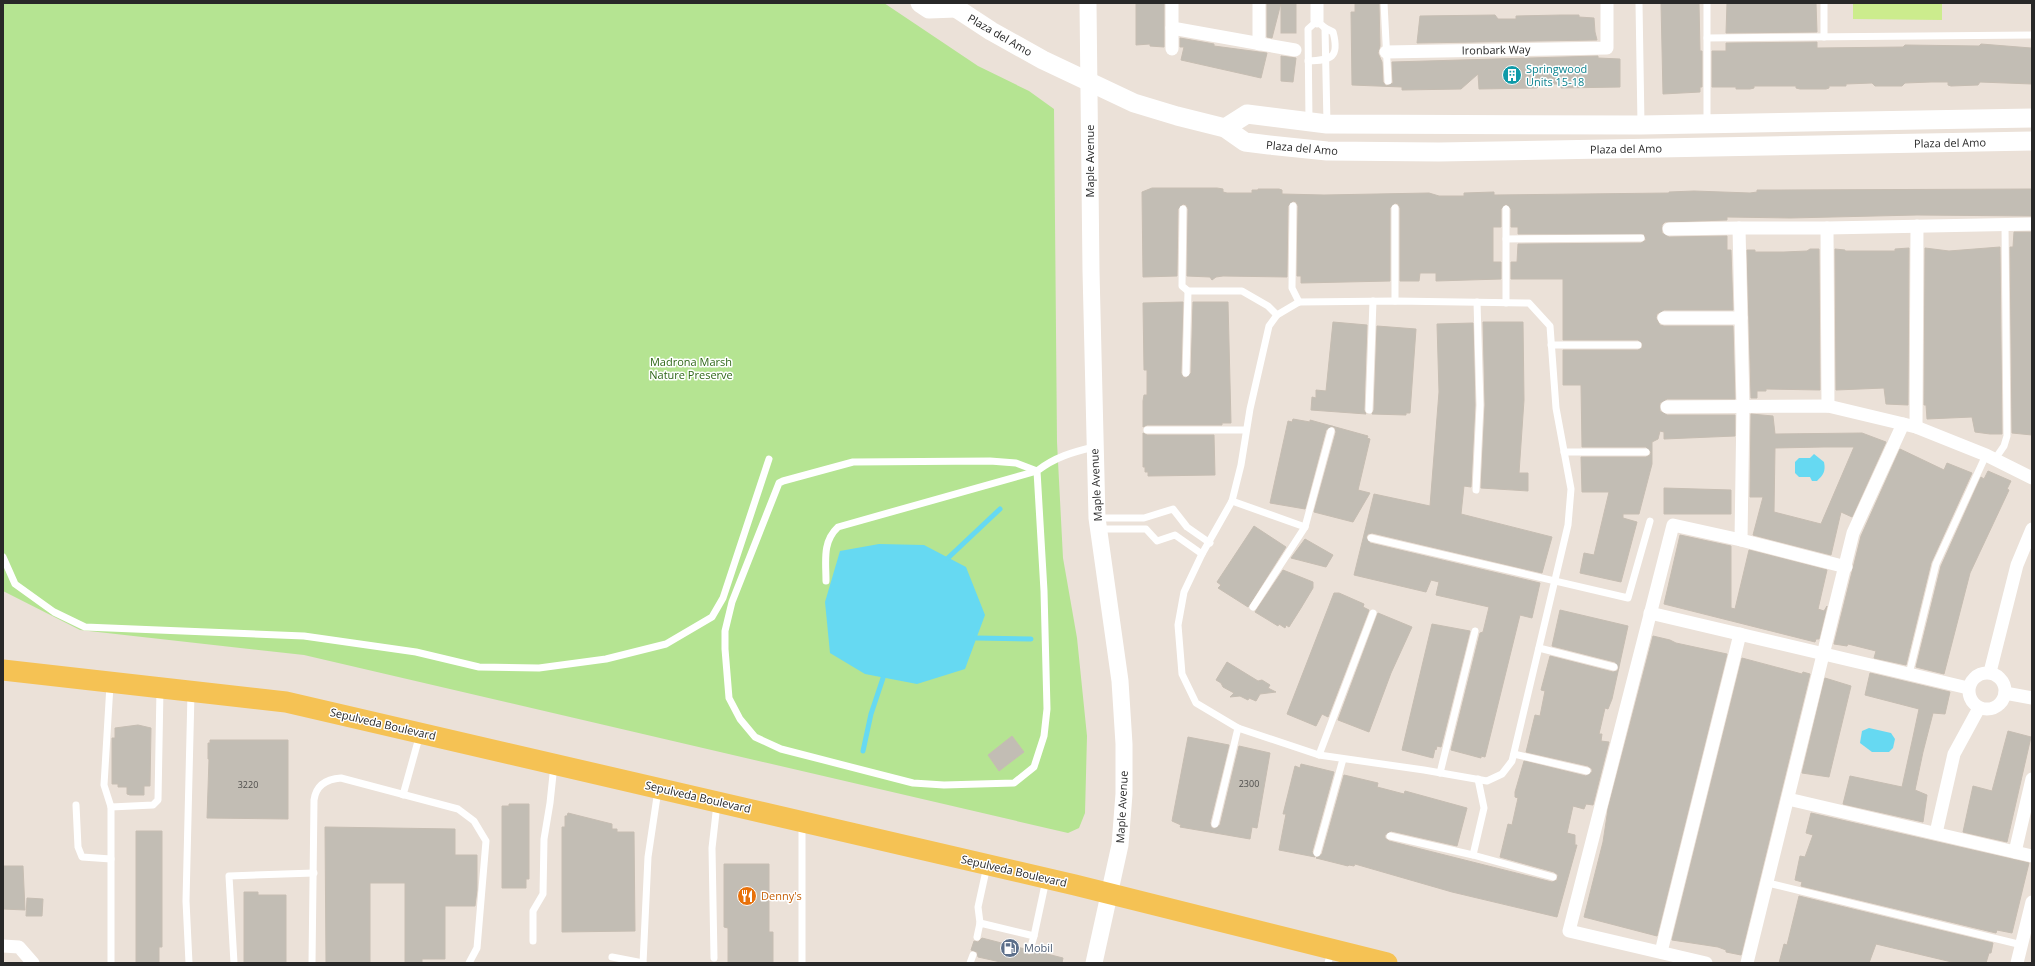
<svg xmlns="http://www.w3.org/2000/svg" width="2035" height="966" font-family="'Open Sans',sans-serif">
  <rect width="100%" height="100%" fill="#ebe1d8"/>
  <polygon fill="#b5e492" points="3,3 884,3 978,66 1029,91 1054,109 1057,442 1063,558 1077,638 1087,736 1085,813 1079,828 1068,833 304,655 80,630 3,591"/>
  <polygon fill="#ccec8d" points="1853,3 1942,3 1942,20 1853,19"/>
  <g fill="#66d9f2">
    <path d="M 1814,454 L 1824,462 C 1826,472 1823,475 1817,481 L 1812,481 L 1810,477 L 1799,477 L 1795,473 L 1795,462 L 1799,458 L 1810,458 Z"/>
    <polygon points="879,544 924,545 966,567 985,615 965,669 917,684 865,674 830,653 825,602 840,551"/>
    <polygon points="1869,728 1891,733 1895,739 1893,748 1889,752 1872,752 1860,743 1862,731"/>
  </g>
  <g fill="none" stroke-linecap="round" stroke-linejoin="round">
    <g stroke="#66d9f2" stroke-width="5">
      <polyline points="948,558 1000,509"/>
      <polyline points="976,638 1031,639"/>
      <polyline points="863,751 871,714 883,678"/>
    </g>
  </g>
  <g fill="#c2bdb4" stroke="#c6bdb2" fill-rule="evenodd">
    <polygon points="1136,3 1164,3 1164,47 1150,46 1150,44 1136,45"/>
    <polygon points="1267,3 1281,3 1272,38 1267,37"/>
    <rect x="1281" y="3" width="15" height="30"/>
    <polygon points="1355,3 1379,3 1380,46 1378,53 1382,62 1383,82 1386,86 1393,83 1392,62 1598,56 1598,58 1620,59 1620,87 1561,88 1560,84 1541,84 1537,88 1479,89 1478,74 1461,89 1402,90 1402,87 1352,85 1351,12 1355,12"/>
    <polygon points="1661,3 1699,3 1700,51 1702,51 1702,87 1700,87 1700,92 1663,94"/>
    <polygon points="1727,3 1816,3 1817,32 1726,33"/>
    <polygon points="1495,15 1498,19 1516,19 1516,16 1561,15 1579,15 1579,17 1594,18 1595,32 1597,40 1417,43 1420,16"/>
    <polygon points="1180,38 1214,44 1214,46 1267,53 1261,78 1181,60 1184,47 1180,47"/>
    <polygon points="1817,42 1817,48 1903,47 1905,45 1979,46 1981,44 2031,48 2032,84 1980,82 1978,85 1951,86 1948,85 1948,82 1931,82 1905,83 1902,86 1875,86 1872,83 1846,84 1846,86 1829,86 1829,88 1826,89 1800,89 1796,88 1796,86 1754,86 1754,88 1750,89 1736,89 1736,87 1712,87 1712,51 1726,51 1726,43"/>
    <polygon points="1281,56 1296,58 1293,82 1281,81"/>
    <polygon points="1152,188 1217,188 1223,189 1223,192 1227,193 1252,193 1252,190 1258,190 1258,189 1279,189 1282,190 1282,194 1324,195 1429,193 1439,196 1464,196 1464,193 1494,192 1494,195 1669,193 1669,192 1694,191 1750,193 1757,192 1757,190 1782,190 2031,189 2032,216 1917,215 1790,218 1727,217 1727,220 1665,222 1662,225 1662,233 1669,237 1727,236 1727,250 1731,250 1733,310 1664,310 1657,314 1656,318 1660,325 1664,326 1733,326 1735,399 1667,399 1660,403 1660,411 1667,415 1735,415 1735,436 1664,439 1664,432 1660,431 1658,439 1652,442 1652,464 1639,514 1623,514 1623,518 1637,522 1621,582 1580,573 1584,553 1594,555 1609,492 1582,492 1581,457 1646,457 1650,455 1651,452 1646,447 1582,447 1581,385 1563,385 1563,350 1638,350 1642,348 1642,343 1638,340 1563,340 1563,279 1511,279 1511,262 1517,262 1518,244 1641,243 1646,240 1644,234 1518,234 1518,227 1511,227 1511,209 1506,204 1501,209 1501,227 1493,227 1493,262 1501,262 1501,279 1436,281 1436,273 1420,273 1419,281 1400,281 1400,208 1398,204 1395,203 1390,208 1390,281 1301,283 1301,276 1297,276 1298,206 1296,202 1293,201 1288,206 1287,277 1223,276 1216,277 1212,280 1210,277 1187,276 1188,209 1186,205 1183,204 1178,209 1177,276 1143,277 1142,192"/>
    <polygon points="2014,232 2032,232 2032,435 2012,433 2010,247 2013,247"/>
    <polygon points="2000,247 2002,434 1990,434 1975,432 1972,417 1927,419 1926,405 1924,405 1925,248 1949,251"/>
    <polygon points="1909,248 1908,405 1886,404 1884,388 1836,390 1835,249 1845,250 1845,251 1895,251 1895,249"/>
    <polygon points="1810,249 1819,249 1820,390 1766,389 1766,391 1757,391 1757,398 1751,398 1747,250 1755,250 1755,252 1784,252 1807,251"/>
    <polygon points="1183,302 1181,373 1183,377 1186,378 1191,373 1193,302 1228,302 1231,423 1222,423 1222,425 1147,425 1143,427 1143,401 1144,395 1147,395 1147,370 1144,370 1143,303"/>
    <polygon points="1333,322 1367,325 1364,410 1366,414 1311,410 1312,397 1316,398 1316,390 1326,391"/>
    <polygon points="1483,322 1523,322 1524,400 1519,473 1528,473 1528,491 1481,488 1485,405"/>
    <polygon points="1473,323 1475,405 1471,487 1464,486 1461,514 1552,537 1542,573 1372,533 1368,534 1366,537 1370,543 1540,583 1532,618 1520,615 1485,757 1481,756 1481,758 1451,750 1480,633 1483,632 1489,607 1436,595 1439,582 1431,580 1426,592 1354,575 1374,494 1430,506 1439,392 1437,324"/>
    <polygon points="1377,326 1416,329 1410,413 1406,413 1406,415 1372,414 1374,410"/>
    <path d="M 1751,414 L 1773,416 L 1775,434 L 1862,433 L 1886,442 L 1852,517 L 1841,512 L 1831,555 L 1753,535 L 1763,497 L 1750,497 ZM 1824,447 L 1854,447 L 1821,524 L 1774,512 L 1775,448 Z"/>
    <polygon points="1293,419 1310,422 1310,420 1368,436 1367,438 1370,439 1358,490 1370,493 1353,522 1314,512 1336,432 1335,428 1332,426 1326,430 1305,509 1270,503 1288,421 1292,422"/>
    <polygon points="1143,433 1147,435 1214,435 1215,475 1148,476 1148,472 1145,472 1145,467 1143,467"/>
    <polygon points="1900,449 1944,470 1947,463 1972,473 1931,563 1906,665 1874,658 1876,651 1848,644 1847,646 1834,644 1861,536"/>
    <polygon points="1988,471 2011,481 2007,489 2009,490 1970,573 1944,674 1916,667 1941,566 1981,477 1984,479"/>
    <polygon points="1664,488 1731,490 1731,514 1664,514"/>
    <polygon points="1254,526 1286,547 1248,607 1218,588 1221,585 1217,582"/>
    <polygon points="1680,535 1731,546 1731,608 1735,609 1749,550 1827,570 1818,609 1824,611 1827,606 1819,639 1816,639 1815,642 1664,604"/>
    <polygon points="1305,539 1333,555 1326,567 1291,558"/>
    <polygon points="1283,570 1313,582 1313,588 1301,608 1289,627 1286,625 1285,628 1279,624 1278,626 1255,612"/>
    <polygon points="1334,593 1339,593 1364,604 1363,607 1369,610 1328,717 1322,714 1316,726 1287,714"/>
    <polygon points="1560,610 1628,626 1612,699 1608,709 1605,708 1599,734 1602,734 1601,741 1609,742 1593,805 1586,804 1584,809 1573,806 1567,833 1575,835 1575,845 1577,845 1557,917 1452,892 1355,864 1354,866 1349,865 1348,866 1316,858 1322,854 1344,775 1378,783 1377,787 1404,794 1405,791 1467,808 1457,846 1391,831 1385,835 1385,838 1389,841 1552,882 1557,880 1558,875 1554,872 1500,857 1508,824 1512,825 1518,798 1515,797 1515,792 1524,761 1586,776 1592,772 1592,769 1588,766 1526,752 1535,715 1540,716 1545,691 1541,690 1550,656 1613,672 1617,671 1619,668 1615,662 1552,646"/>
    <polygon points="1378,613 1412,627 1391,673 1369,732 1338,720"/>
    <polygon points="1432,624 1470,631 1441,747 1437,746 1436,750 1435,749 1433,758 1402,750"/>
    <polygon points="1653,636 1670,640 1676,643 1727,654 1657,936 1584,917 1603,842 1608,809"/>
    <polygon points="1742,658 1802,674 1803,672 1810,674 1741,955 1726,952 1726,950 1718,947 1672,940"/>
    <polygon points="1227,662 1258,681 1262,680 1270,685 1268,688 1276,692 1260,694 1256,701 1249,698 1248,700 1240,696 1230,697 1234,693 1223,687 1221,683 1216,680"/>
    <polygon points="1870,673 1950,692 1945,714 1933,713 1923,752 1915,790 1927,795 1923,822 1843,804 1850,776 1902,787 1913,737 1919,709 1865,695"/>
    <polygon points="1825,678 1851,686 1829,777 1802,773"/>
    <polygon points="138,725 151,728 150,786 144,786 144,795 130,795 127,794 127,787 118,787 118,784 112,784 112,738 115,738 115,728"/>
    <polygon points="2008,731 2031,737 2007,842 1963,832 1973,786 1992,791"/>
    <polygon points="1012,736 1024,752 999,771 988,755"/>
    <polygon points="1188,737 1229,745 1210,823 1211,827 1214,829 1220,825 1239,746 1270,753 1257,828 1252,827 1250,839 1180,827 1181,825 1172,821"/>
    <polygon points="210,740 288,740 288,819 207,818 209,759 208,759 208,743 210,743"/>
    <polygon points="1301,764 1334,772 1312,852 1315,857 1279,850 1286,814 1283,814 1295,766 1300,768"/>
    <polygon points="509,804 529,804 529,879 526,879 526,888 502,888 502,806 509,806"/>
    <polygon points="568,813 612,824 612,829 617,829 617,832 634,832 635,931 562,932 562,827 565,827 565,816 567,816"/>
    <polygon points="1811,813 2029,863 2012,933 1997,930 1996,933 1801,886 1802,882 1795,880 1800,856 1805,857 1813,835 1806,833"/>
    <polygon points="325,827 455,829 455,855 477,855 477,890 475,906 445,906 445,959 422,959 422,963 405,963 405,883 370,883 370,963 326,963"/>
    <polygon points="136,831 162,831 162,947 159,947 159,963 136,963"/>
    <polygon points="724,864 769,864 769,932 773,932 773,963 728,963 728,928 724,927"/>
    <polygon points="3,866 23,866 25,910 3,909"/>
    <polygon points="244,892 258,892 258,895 286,895 286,963 244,963"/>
    <polygon points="1799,896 1993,943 1991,953 1989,953 1986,963 1956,963 1876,944 1869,963 1779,963 1784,944 1787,945"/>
    <polygon points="27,898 43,899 42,916 26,916"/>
    <polygon points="982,938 1025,949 1026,953 1029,955 1035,951 1063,958 1062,963 1005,963 978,957 977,952 971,950 974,941 978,942"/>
  </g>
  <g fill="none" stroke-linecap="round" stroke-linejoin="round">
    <g stroke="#fff" stroke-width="7">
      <polyline points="1384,3 1388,81"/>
      <polyline points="1639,3 1641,124"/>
      <polyline points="1707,3 1707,124"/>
      <polyline points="1824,3 1824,37"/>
      <polyline points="1707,38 2032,35"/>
      <path d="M 1308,61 C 1331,60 1340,58 1333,32 L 1325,28"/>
      <polyline points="1309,121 1308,29 1317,21 1325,28 1327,124"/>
      <polyline points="1293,206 1292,288 1299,302"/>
      <polyline points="1395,208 1395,301"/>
      <polyline points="1183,209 1182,286 1188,291 1242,291 1268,306 1277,315"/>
      <polyline points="1506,209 1506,303"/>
      <polyline points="1506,239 1641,238"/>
      <polygon points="1395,301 1529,303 1550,326 1556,408 1571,489 1568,525 1512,761 1502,774 1487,781 1424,770 1319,755 1238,728 1196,703 1182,674 1178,625 1184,592 1202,554 1232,501 1241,465 1250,409 1269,326 1277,315 1299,302"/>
      <polyline points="1551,345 1638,345"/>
      <polyline points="1186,373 1188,291"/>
      <polyline points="1369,410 1373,301"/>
      <polyline points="1147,430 1246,430"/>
      <polyline points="1564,452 1646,452"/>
      <polyline points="1995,459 2004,446 2007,436 2005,225"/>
      <path d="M 1037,471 L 1016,463 L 990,461 L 853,462 L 783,481 L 779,483 L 732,602 L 725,631 L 725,649 L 729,698 L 740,719 L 755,737 L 781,749 L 913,783 L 944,785 L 1014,783 L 1034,767 L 1044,736 L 1047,709 L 1044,591 L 1037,471 C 1055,457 1073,452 1094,447"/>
      <polyline points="1476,490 1480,405 1477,302"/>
      <polyline points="1232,501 1305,527 1253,607"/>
      <polyline points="1097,518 1144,518 1173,509 1187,527 1210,543"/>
      <polyline points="1305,527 1331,431"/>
      <polyline points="1099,529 1146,529 1157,541 1175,535 1202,554"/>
      <polyline points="1371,538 1628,598 1650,521"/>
      <polyline points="3,557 15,584 54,612 85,627 304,636 416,652 479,667 539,668 606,659 666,644 712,617 723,598 769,459"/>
      <path d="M 826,581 C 826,561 822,542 838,527 L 1037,471"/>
      <polyline points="1539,648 1614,667"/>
      <polyline points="1909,674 1936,564 1986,455"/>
      <polyline points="110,685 104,785 111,807 153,805 158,800 160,689"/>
      <polyline points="1514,754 1587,771"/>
      <polyline points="1319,755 1373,613"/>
      <polyline points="1440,773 1475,631"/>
      <polyline points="1478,779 1484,808 1473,855 1553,877"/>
      <polyline points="403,795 420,734"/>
      <polyline points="76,805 78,847 82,857 111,859"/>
      <polyline points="111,807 111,963"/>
      <polyline points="1215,824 1238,728"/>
      <polyline points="1390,836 1473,855"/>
      <polyline points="1317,853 1343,759"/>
      <polyline points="1768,883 2022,945"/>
      <polyline points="980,923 978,907 987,866"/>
      <polyline points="1034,936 1046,880"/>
      <polyline points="977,937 980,923 1034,936 1030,950"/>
      <polyline points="533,941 533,911 543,894 544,839 550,803 554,765"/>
      <polyline points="612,957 643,963"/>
      <polyline points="714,958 712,848 717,804"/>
      <polyline points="189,963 186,901 191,693"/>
      <polyline points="234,963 229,876 314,873"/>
      <path d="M 312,963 L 314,800 C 316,785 327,779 341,778 L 458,809 L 474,821 L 486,841 L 477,948 L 469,963"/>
      <polyline points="643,963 648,857 658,790"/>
      <polyline points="802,963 802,824"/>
      <polyline points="970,963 973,955"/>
      <polyline points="1328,963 1331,952"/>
    </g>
    <g stroke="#fff" stroke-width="13">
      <polyline points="1172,3 1172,49"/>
      <polyline points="1259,3 1259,44"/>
      <polyline points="1317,21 1317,3"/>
      <polyline points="1172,28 1295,50"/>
      <polyline points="1386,52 1607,48 1607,3"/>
      <polyline points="1827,228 1828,406"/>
      <polyline points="1669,229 1739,228"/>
      <polyline points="1664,318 1741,318"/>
      <polyline points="1667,407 1828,406 1916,427 1986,455 2032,478"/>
      <polyline points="1916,427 1917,226"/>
      <polyline points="1741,540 1743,406 1739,228 1827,228 2032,224"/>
      <polyline points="1650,613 1968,688"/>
      <polyline points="1990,672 2017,565 2032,529"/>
      <circle cx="1987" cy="691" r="18"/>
      <polyline points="2005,693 2032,698"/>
      <polyline points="1788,799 2032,856"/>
      <polyline points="1936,833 1954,754 1979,708"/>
      <polyline points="2015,852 2032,779"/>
      <polyline points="3,946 19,947 33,963"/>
      <polyline points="1661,952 1740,634"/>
      <polyline points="1706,963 1569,931 1673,525 1741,540 1846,567"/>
      <polyline points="1747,963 1853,533 1903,424"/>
      <polyline points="2017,963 2032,902"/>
    </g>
    <polyline stroke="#fff" stroke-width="17" points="1088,3 1091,271 1097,518 1120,681 1124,744 1124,794 1120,845 1094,963"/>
    <g stroke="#fff" stroke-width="19">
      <polyline points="920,3 929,9 956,8"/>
      <polyline points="952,3 956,8 991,31 1043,60 1134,103 1177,116 1225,128 1245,142 1269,145 1327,151 1439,152 2032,141"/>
      <polyline points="1225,128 1247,114 1327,124 1641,125 2032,118"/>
    </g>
    <polyline stroke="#f5c254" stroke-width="21" points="3,670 286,702 1075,885 1387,963"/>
  </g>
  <defs>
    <g id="building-disc" transform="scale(1)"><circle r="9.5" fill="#0f9aa8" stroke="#fff"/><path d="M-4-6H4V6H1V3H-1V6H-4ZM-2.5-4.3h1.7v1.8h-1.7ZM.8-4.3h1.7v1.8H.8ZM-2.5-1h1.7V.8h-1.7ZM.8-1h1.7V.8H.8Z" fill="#fff"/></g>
    <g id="restaurant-disc" transform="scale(1)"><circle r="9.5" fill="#e8710a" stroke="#fff"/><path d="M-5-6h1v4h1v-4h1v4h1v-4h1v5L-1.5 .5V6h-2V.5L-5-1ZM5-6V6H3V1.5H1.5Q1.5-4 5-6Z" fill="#fff"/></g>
    <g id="fuel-disc" transform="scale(1)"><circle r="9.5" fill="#5c6f8a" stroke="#fff"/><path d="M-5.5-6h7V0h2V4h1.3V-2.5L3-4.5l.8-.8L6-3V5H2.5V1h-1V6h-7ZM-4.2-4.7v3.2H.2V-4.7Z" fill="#fff"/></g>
  </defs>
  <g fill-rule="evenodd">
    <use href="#building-disc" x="1512" y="75"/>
    <use href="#restaurant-disc" x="747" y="896"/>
    <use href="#fuel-disc" x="1010" y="948"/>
  </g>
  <g text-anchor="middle" stroke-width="3" stroke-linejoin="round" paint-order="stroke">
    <g font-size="9" fill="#4e4d4b">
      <text x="1249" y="787">2300</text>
      <text x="248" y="788">3220</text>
    </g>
    <g font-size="11" fill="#282828" stroke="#fff">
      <text transform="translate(1000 35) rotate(30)" y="4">Plaza del Amo</text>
      <text transform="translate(1496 50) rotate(-1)" y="4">Ironbark Way</text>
      <text transform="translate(1950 143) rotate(-1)" y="4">Plaza del Amo</text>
      <text transform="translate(1302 148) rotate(5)" y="4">Plaza del Amo</text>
      <text transform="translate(1626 149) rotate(-1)" y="4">Plaza del Amo</text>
      <text transform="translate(1090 161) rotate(-90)" y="4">Maple Avenue</text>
      <text transform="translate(1096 485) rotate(-93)" y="4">Maple Avenue</text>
      <text transform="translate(383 724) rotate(13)" y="4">Sepulveda Boulevard</text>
      <text transform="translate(698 797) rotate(13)" y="4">Sepulveda Boulevard</text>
      <text transform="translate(1122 807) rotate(-87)" y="4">Maple Avenue</text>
      <text transform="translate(1014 871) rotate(13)" y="4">Sepulveda Boulevard</text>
    </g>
    <g font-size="11" fill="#0d838f" stroke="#fff" text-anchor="start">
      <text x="1526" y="73">Springwood<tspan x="1526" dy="13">Units 15-18</tspan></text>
    </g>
    <g font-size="11" fill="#2e6617" stroke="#fff">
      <text x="691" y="366">Madrona Marsh<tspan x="691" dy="13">Nature Preserve</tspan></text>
    </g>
    <g font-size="11" fill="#c56008" stroke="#fff" text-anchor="start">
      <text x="761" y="900">Denny's</text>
    </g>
    <g font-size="11" fill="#4e5e75" stroke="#fff" text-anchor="start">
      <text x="1024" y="952">Mobil</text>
    </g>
  </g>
  <rect width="2035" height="966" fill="none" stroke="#282828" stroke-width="8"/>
</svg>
